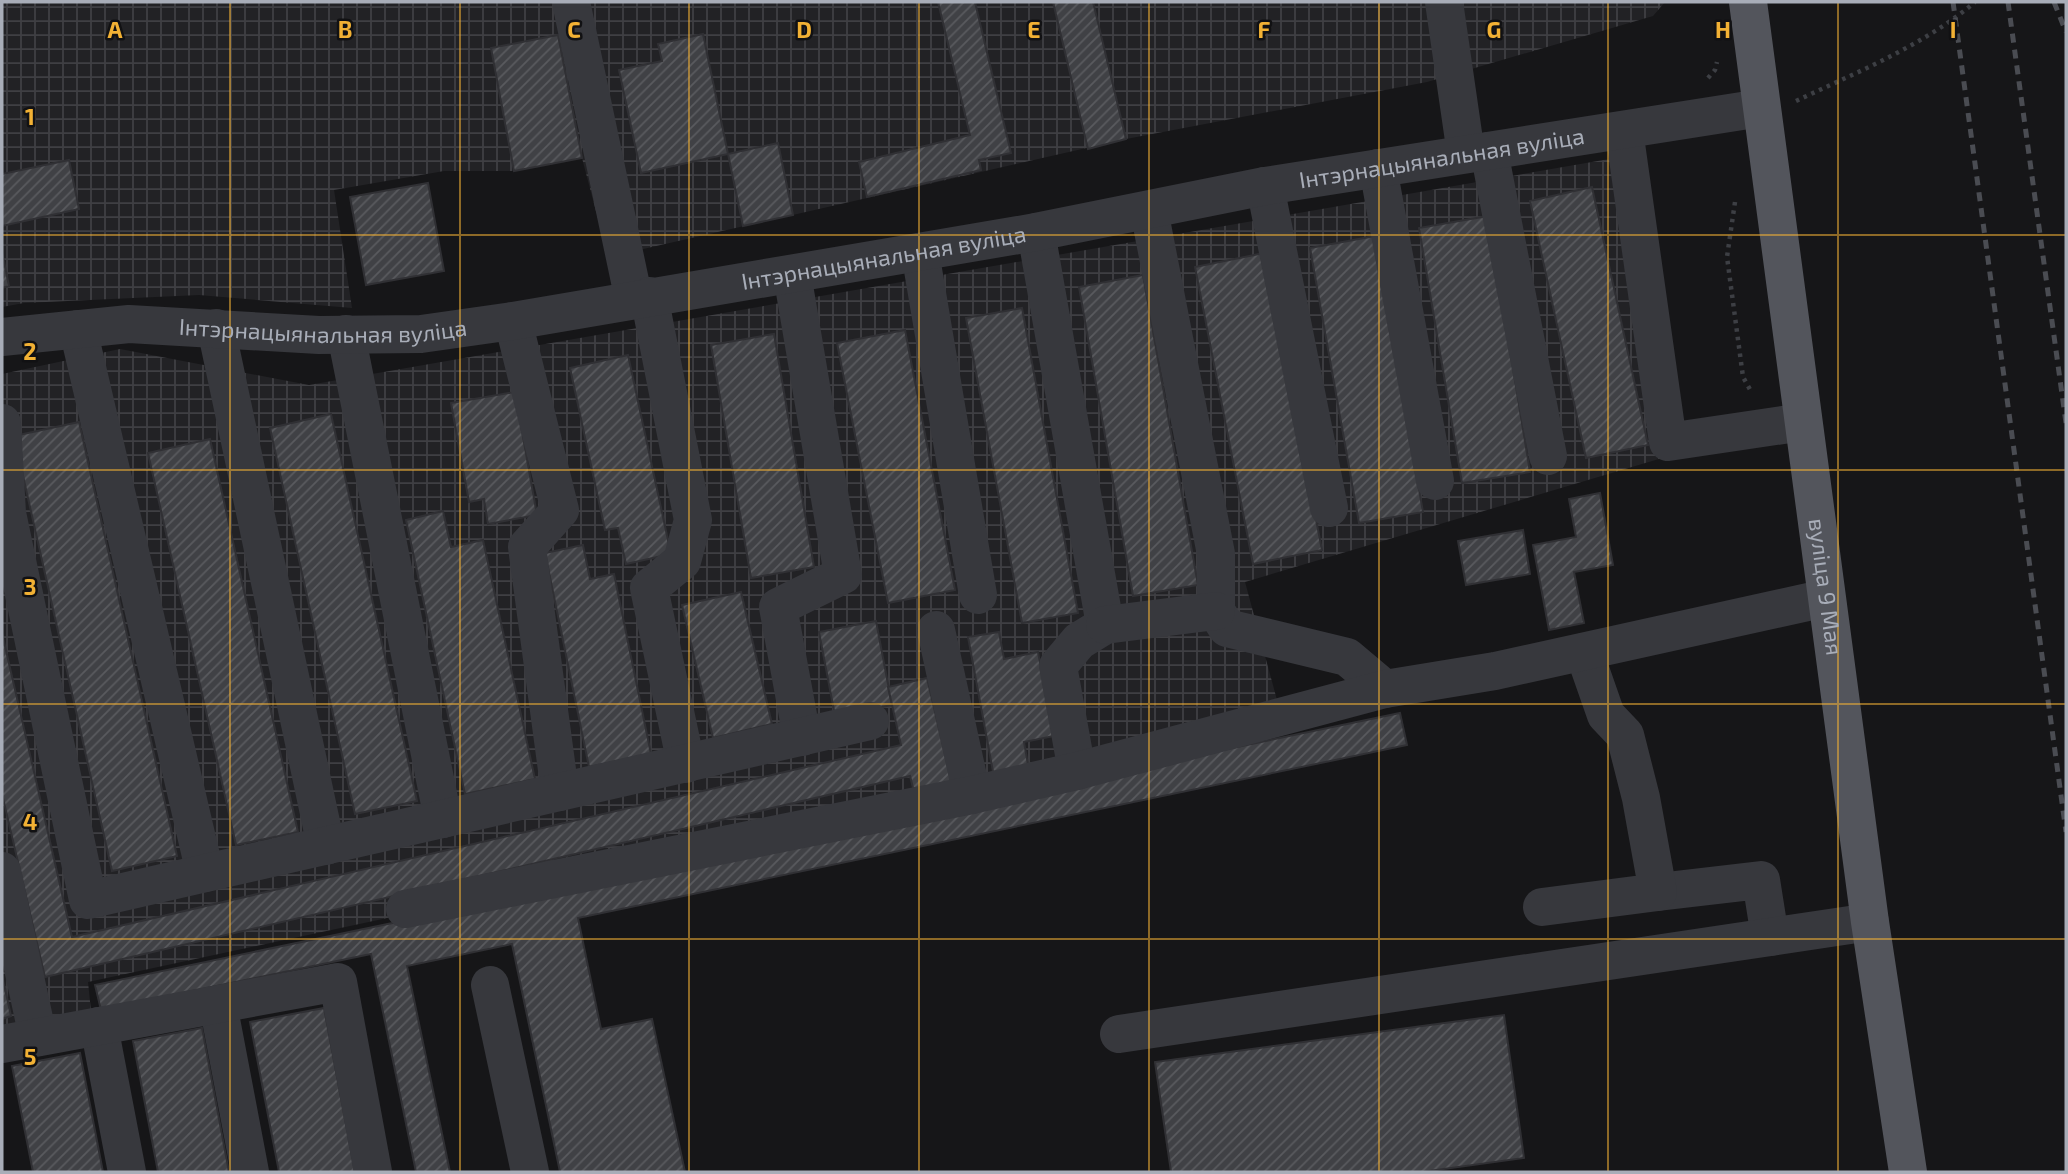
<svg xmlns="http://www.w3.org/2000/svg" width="2068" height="1174" font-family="'Exo 2',sans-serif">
  <defs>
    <pattern id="industrial-grid" width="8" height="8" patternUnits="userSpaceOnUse" patternTransform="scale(1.75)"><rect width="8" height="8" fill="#222225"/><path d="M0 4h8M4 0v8" fill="none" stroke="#3f3f43"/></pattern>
    <pattern id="building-hatch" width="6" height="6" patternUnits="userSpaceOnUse" patternTransform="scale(1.75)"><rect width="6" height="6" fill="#404145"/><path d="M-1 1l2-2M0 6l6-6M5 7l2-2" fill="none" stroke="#595a5e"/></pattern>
  </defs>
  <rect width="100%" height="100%" fill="#161618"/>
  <g fill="url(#industrial-grid)">
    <polygon points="2,2 1665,2 1653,16 1427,82 1126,139 608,257 582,158 514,171 444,171 334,190 352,308 199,295 24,303 2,307"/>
    <polygon points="1644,153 1679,453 1245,582 1284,726 88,982 92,1021 2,1031 2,374 120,349 309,385"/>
  </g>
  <g fill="url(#building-hatch)" stroke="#303034" stroke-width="2">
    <polygon points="938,2 975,2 1011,153 979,160 981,170 867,197 859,162 970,135"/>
    <polygon points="1053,2 1093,2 1126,139 1088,149"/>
    <polygon points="703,34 728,154 641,173 619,70 662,61 658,44"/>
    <polygon points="558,35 582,158 514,171 491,48"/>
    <polygon points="778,143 793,215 743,226 728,154"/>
    <polygon points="69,160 79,209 2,226 2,174"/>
    <polygon points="428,183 444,271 366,285 350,197"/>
    <polygon points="1592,187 1648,445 1586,458 1530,201"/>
    <polygon points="1488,216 1530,472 1462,483 1419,228"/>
    <polygon points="1375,236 1423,512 1359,523 1310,248"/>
    <polygon points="2,252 9,286 2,288"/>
    <polygon points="1264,253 1322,550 1253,564 1195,267"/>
    <polygon points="1143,275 1198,585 1133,596 1079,287"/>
    <polygon points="1022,308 1078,613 1022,623 966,318"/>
    <polygon points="905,330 955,590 888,603 837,343"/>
    <polygon points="774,334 814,567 751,578 711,345"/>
    <polygon points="628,355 671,554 626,564 618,528 605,530 570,368"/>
    <polygon points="515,392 537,515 488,524 484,499 469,502 451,403"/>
    <polygon points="331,414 417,801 355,814 270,428"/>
    <polygon points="79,422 177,856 112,871 14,436"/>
    <polygon points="210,439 298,832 236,845 148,453"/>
    <polygon points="1600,493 1613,565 1574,572 1584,623 1549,630 1533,545 1576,537 1569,499"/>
    <polygon points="443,511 451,547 483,540 535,779 465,794 406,520"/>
    <polygon points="1523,530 1530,574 1466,585 1458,541"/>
    <polygon points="583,545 590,579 614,574 651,754 589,767 545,553"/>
    <polygon points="741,592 772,724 713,738 682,605"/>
    <polygon points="876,621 892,705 835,716 819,632"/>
    <polygon points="999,632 1004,659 1038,652 1054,736 1024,742 1029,770 994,777 968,637"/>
    <polygon points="2,633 72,937 901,745 888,687 927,678 952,784 914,792 910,776 45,977 2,794"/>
    <polygon points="1400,713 1407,745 578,918 601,1029 652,1019 685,1172 560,1172 512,944 407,966 450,1172 416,1172 371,954 101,1010 95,985"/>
    <polygon points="2,975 11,1016 2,1019"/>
    <polygon points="324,1008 355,1172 279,1172 250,1022"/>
    <polygon points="1504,1015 1524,1158 1422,1172 1171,1172 1155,1062"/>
    <polygon points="202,1028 229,1172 158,1172 133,1041"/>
    <polygon points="80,1053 103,1172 33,1172 12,1066"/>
  </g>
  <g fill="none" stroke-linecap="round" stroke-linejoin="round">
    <g stroke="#3d3f44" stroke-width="4.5" stroke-dasharray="3.5 5" stroke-linecap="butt">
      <polyline points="1708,78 1715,70 1717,62"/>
      <path d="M 1796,101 C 1857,72 1923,46 1975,2"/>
      <polyline points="1735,202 1727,257 1743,377 1752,393"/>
    </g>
    <g stroke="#37383d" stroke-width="38">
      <polyline points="571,2 634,300"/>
      <polyline points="1444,2 1466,154"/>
      <polyline points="1624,130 1668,442 1803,422"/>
      <polyline points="1489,151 1548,456"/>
      <polyline points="1378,168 1435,481"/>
      <polyline points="1265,186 1329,508"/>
      <polyline points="1149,210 1216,554 1216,611 1227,628 1347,657 1385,689"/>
      <polyline points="1036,232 1105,625 1079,641 1058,666 1077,771"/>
      <polyline points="920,252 978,595"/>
      <polyline points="792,274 843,575 778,607 802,737"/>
      <polyline points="649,296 693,520 682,561 649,588 686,764"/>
      <polyline points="513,321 560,510 527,547 560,792"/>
      <polyline points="216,328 326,846"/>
      <polyline points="78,329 205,873"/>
      <polyline points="346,334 443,819"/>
      <path id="s1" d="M 2,337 L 129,324 L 319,335 L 421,334 L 513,321 L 1036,232 L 1265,186 L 1761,108"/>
      <polyline points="2,423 7,513 88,900 870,721"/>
      <polyline points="1105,625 1216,611"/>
      <polyline points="936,630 972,795"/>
      <polyline points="2,871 38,1037"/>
      <polyline points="1658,892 1761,880 1770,937"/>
      <polyline points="1542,907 1658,892 1641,798 1625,735 1606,715 1584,652"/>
      <polyline points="405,909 972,795 1077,771 1385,689 1495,671 1826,598"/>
      <polyline points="490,985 530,1172"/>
      <polyline points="218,1004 250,1172"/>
      <polyline points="99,1026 127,1172"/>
      <polyline points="1119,1034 1870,922"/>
      <polyline points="2,1044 338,982 373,1172"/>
    </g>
    <path stroke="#53555c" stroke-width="38" id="s2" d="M 1748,2 L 1870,922 L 1908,1172"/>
    <g stroke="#4a4c52" stroke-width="5" stroke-dasharray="9 7" stroke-linecap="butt">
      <polyline points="1953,2 2066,832"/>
      <polyline points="2008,2 2066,423"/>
      <polyline points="2054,2 2066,32"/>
    </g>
  </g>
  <path fill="none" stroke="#f2b134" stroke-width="2" stroke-opacity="0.55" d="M 230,2 L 230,1172M 460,2 L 460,1172M 689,2 L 689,1172M 919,2 L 919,1172M 1149,2 L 1149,1172M 1379,2 L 1379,1172M 1608,2 L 1608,1172M 1838,2 L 1838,1172M 2,235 L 2066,235M 2,470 L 2066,470M 2,704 L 2066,704M 2,939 L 2066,939"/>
  <g text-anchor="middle" stroke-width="5" stroke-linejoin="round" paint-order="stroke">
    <g font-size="23" fill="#a8adb8" stroke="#111113">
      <text dy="8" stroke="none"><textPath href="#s1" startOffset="1456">Інтэрнацыянальная вуліца</textPath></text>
      <text dy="8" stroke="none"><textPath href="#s1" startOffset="889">Інтэрнацыянальная вуліца</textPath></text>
      <text dy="8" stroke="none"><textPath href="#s1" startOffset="322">Інтэрнацыянальная вуліца</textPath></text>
      <text dy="8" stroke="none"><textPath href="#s2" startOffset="590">вуліца 9 Мая</textPath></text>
    </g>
  </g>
  <g font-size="23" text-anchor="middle" font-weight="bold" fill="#f2b134" stroke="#111113" stroke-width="5" stroke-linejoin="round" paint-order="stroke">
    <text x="115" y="38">A</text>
    <text x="345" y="38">B</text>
    <text x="574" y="38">C</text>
    <text x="804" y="38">D</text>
    <text x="1034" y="38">E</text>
    <text x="1264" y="38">F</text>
    <text x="1494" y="38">G</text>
    <text x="1723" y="38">H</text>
    <text x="1953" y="38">I</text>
    <text x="30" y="125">1</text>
    <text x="30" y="360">2</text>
    <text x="30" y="595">3</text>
    <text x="30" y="830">4</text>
    <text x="30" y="1065">5</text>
  </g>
  <rect width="2068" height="1174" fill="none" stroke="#a8adb8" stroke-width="7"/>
</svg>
